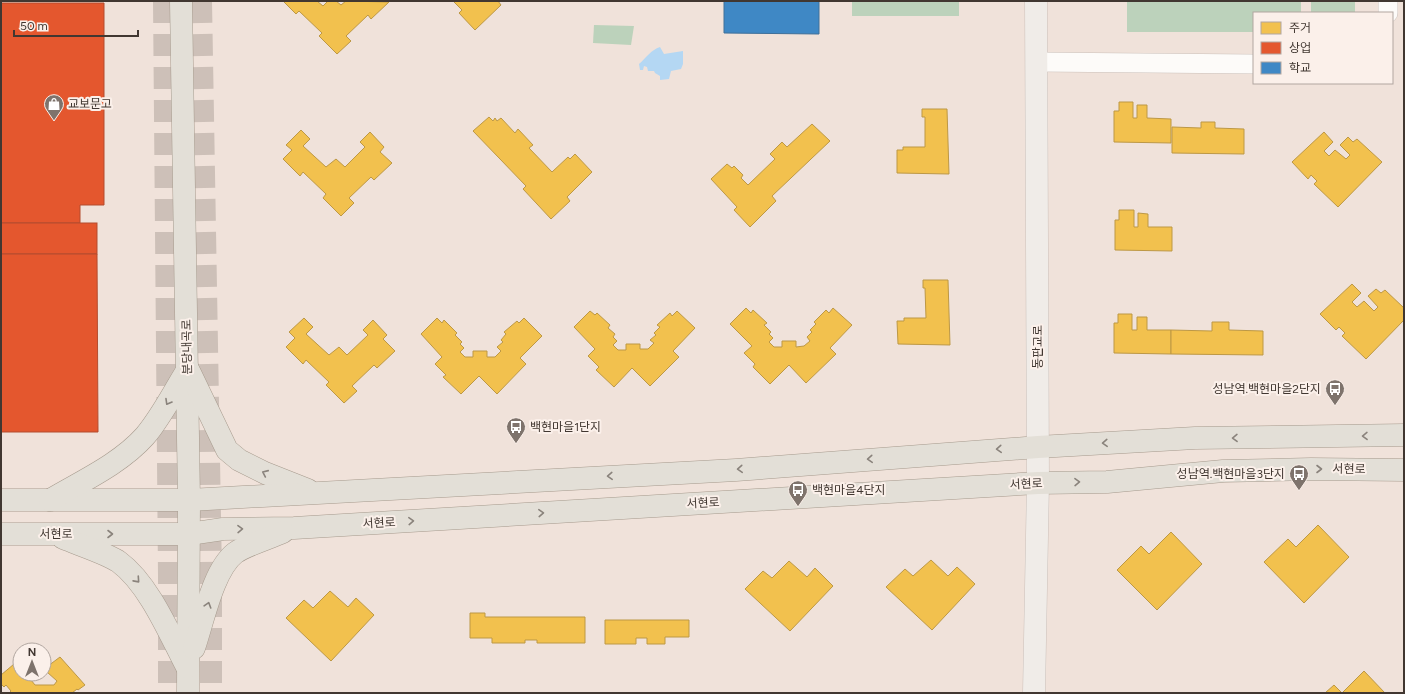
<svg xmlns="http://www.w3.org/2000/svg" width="1405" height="694" font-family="Figtree,'Noto Sans KR',sans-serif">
  <rect width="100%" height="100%" fill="#f0e2da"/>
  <g fill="#bcd2bb">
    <rect x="852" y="1" width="107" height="15"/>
    <polygon points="1127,1 1301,1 1301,13 1254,13 1254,32 1127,32"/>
    <rect x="1311" y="1" width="44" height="12"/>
    <polygon points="594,25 634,26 631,45 593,43"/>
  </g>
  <path fill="#b4d7f3" d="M 660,47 L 664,54 L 683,51 L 683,64 L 681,69 L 671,71 L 669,79 L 660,80 L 660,76 L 655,73 L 654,71 L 648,71 L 647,67 L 644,66 L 643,70 L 640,70 L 639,64 C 647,57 651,50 660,47 Z"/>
  <g fill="#f2c14e" stroke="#bd9845">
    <polygon points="283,1 317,1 323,6 328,1 336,1 341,5 346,1 389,2 371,19 368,15 346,36 351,41 337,54 319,36 322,33 299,11 296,14"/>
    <polygon points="453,1 498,1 501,5 475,30 459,13 462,10"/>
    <polygon points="1119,102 1133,102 1133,118 1137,118 1137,105 1147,105 1147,118 1171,119 1171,143 1114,142 1114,111 1119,111"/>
    <polygon points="922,109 947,109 949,174 897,173 897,150 903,150 903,147 925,147 925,117 922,117"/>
    <polygon points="489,117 493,121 495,118 497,121 501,118 515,133 518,129 533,145 529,148 552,172 568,157 570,159 575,154 592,172 567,197 570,201 551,219 523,189 526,186 473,131"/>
    <polygon points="1201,122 1215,122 1215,128 1244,129 1244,154 1172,153 1172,127 1201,128"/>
    <polygon points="812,124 830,141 772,196 776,201 750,227 734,210 737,207 711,179 727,164 732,168 734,166 743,175 741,178 748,185 775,159 770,154 782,142 787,147"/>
    <polygon points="301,130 310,139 303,146 326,167 336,159 345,167 365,147 360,142 370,132 384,147 380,152 392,163 374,180 371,177 349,198 354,203 341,216 323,198 326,194 303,172 300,176 283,159 292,150 286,145"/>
    <polygon points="1324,132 1333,142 1324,151 1329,156 1335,150 1346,159 1350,155 1340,145 1348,137 1353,142 1357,139 1382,162 1338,207 1314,184 1317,181 1311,175 1308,179 1292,162"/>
    <polygon points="1119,210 1134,210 1134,227 1138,227 1138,213 1148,214 1148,227 1172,227 1172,251 1115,250 1115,220 1119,220"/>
    <polygon points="923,280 948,280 950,345 898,344 897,321 904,321 904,318 926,318 925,288 923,288"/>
    <polygon points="1352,284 1361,293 1352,302 1357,307 1364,301 1374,311 1378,307 1368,296 1376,289 1381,293 1385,290 1404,308 1404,320 1366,359 1342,336 1345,333 1339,327 1336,330 1320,314"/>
    <polygon points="746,308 751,313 753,310 767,323 764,325 771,332 769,334 773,338 769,342 774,347 782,347 782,341 796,341 796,347 804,346 810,341 807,337 812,332 810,330 816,324 814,322 826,310 829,313 833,308 852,325 830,348 836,354 806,383 789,365 770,384 753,367 755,364 744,353 752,346 730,324"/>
    <polygon points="590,311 595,315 597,313 610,325 608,328 615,334 613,337 617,341 613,345 618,350 626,350 626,344 640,344 640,349 648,349 654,343 650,340 656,335 654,333 660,327 657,325 670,313 672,316 677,311 695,328 673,351 679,357 650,386 632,368 614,387 596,370 599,367 588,356 595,349 574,327"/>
    <polygon points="1118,314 1132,314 1132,330 1137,330 1137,317 1147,317 1147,330 1171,330 1171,354 1114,353 1114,323 1118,323"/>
    <polygon points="304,318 313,327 306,334 329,355 339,347 347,355 368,335 363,330 373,320 387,335 383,339 395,351 377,368 374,365 352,386 357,391 344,403 326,385 329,382 306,360 303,364 286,347 295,338 289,332"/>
    <polygon points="437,318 442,323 444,320 457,333 455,335 462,342 460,344 464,348 460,352 465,357 473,357 473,351 487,351 487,357 495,357 501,351 497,347 503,342 501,340 506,334 504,332 517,321 519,323 524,318 542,336 520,358 526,364 497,394 479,376 461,394 443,377 446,375 435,364 442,357 421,334"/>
    <polygon points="1212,322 1229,322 1229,330 1263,331 1263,355 1171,354 1171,330 1212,331"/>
    <polygon points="1318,525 1349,557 1304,603 1264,562 1288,539 1296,547"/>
    <polygon points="1171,532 1202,564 1157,610 1117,570 1141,546 1149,554"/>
    <polygon points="931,560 948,576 957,567 975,584 932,630 886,587 905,569 913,576"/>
    <polygon points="789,561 807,577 815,568 833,586 790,631 745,589 763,571 772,578"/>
    <polygon points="330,591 348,607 356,598 374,615 331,661 286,618 304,600 313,608"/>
    <polygon points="470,613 485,613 485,617 585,617 585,643 537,643 537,640 525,640 525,643 492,643 492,638 470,638"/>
    <polygon points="605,620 689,620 689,637 665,637 665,644 647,644 647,638 636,638 636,644 605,644"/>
    <polygon points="60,657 85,685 78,690 77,689 72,693 9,693 11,691 6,685 4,687 1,684 1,675 20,659 20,674 38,674 31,680 35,685 54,685 57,681 47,672 48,666"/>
    <polygon points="1364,671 1385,693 1325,693 1334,685 1342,693"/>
  </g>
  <g fill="#e4572e" stroke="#b34d2f">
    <polygon points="1,3 104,3 104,205 80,205 80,223 1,223"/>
    <rect x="1" y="223" width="96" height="31"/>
    <polygon points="1,254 97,254 98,432 1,432"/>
  </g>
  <polygon fill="#3f88c5" stroke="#407099" points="724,1 819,1 819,34 724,33"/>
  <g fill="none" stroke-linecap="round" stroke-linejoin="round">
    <g stroke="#cdc0b8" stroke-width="22" stroke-dasharray="22 11" stroke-linecap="butt">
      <polyline points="164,1 169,576 169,693"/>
      <polyline points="201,1 211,574 211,693"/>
    </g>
    <g stroke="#cbc0ba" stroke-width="20">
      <g id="street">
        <polyline points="1388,1 1388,13"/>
        <polyline points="1037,62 1254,64"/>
      </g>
    </g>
    <g stroke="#cbc0ba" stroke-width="23">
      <polyline id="secondary" points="1034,693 1038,483 1036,1"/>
    </g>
    <g stroke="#a69a8d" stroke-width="23">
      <g id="primary">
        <polyline points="181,1 189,500 188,693"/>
        <polyline points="190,373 227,450 239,460 265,473 308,490"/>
        <polyline points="1,500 189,500 736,470 1038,447 1195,438 1404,435"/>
        <path d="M 50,500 C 82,481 120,464 145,436 C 162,416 174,391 188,369"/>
        <polyline points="1,534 189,534 223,529 294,528 1038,483 1107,482 1223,471 1311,469 1404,470"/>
        <path d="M 63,538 C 77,544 108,554 119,562 C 149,584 170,635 187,667"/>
        <path d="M 194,648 C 203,622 213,570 235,553 C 246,545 270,538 283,532"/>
      </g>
    </g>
    <use href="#street" stroke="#fdfbf9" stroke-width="19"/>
    <use href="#secondary" stroke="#f0ece8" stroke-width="22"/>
    <use href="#primary" stroke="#e3dfd7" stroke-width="22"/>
  </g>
  <defs><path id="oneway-chevron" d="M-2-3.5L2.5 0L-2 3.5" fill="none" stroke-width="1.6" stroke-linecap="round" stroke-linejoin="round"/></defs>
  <g stroke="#8a837c">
    <use href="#oneway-chevron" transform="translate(168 402) rotate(120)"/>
    <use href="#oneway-chevron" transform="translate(1365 436) rotate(179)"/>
    <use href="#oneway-chevron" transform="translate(1235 438) rotate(179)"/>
    <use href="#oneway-chevron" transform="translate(1105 443) rotate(177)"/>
    <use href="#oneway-chevron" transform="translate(999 449) rotate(176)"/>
    <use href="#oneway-chevron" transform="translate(870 459) rotate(176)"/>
    <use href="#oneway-chevron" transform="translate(740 469) rotate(176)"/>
    <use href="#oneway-chevron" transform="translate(1319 469)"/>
    <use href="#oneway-chevron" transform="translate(265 473) rotate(-156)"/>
    <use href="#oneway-chevron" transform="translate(610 476) rotate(177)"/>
    <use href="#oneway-chevron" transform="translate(1077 482) rotate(-1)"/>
    <use href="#oneway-chevron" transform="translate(541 513) rotate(-3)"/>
    <use href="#oneway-chevron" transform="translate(411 521) rotate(-3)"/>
    <use href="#oneway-chevron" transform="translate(240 529) rotate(-1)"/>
    <use href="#oneway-chevron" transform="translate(110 534)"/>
    <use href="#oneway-chevron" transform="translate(137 580) rotate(48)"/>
    <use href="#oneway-chevron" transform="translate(208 605) rotate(-73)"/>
  </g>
  <defs>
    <g id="shop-pin" transform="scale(1)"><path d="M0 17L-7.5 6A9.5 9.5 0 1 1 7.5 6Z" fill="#7e736c" stroke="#fbf0ea"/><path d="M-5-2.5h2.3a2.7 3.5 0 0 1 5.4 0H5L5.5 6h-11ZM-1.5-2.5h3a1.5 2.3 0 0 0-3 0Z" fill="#fff"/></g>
    <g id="bus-pin" transform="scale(1)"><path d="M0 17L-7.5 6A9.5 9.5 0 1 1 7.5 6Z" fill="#7e736c" stroke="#fbf0ea"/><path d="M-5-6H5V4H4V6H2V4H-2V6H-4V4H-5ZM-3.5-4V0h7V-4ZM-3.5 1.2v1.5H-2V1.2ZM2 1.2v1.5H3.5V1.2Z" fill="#fff"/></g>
  </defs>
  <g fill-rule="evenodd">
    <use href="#shop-pin" x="54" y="104"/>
    <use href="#bus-pin" x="1335" y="389"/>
    <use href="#bus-pin" x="516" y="427"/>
    <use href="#bus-pin" x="1299" y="474"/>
    <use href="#bus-pin" x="798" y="490"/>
  </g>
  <g text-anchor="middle" stroke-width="4" stroke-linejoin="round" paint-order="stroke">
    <g font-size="12" fill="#413731" stroke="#fbf0ea" text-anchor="start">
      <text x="68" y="108">교보문고</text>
      <text x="1321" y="393" text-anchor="end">성남역.백현마을2단지</text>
      <text x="530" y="431">백현마을1단지</text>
      <text x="1285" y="478" text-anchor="end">성남역.백현마을3단지</text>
      <text x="812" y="494">백현마을4단지</text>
    </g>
    <g font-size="12" fill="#413731" stroke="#fbf0ea">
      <text transform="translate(187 347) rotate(-91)" y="4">분당내곡로</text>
      <text transform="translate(1038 347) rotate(-90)" y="4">동판교로</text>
      <text transform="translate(1349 469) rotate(1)" y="4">서현로</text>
      <text transform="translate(1026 484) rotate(-3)" y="4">서현로</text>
      <text transform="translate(703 503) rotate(-3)" y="4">서현로</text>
      <text transform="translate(379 523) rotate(-3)" y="4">서현로</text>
      <text x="56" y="538">서현로</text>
    </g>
  </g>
  <rect width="1405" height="694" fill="none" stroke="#413731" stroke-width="4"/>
  <rect x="1253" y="12" width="140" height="72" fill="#fbf0ea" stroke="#b1a6a0"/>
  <rect x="1261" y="22" width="20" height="12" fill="#f2c14e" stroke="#b1a6a0"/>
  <text x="1289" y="32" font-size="12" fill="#413731">주거</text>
  <rect x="1261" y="42" width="20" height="12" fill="#e4572e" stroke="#b1a6a0"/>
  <text x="1289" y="52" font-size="12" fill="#413731">상업</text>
  <rect x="1261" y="62" width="20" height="12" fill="#3f88c5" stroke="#b1a6a0"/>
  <text x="1289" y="72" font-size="12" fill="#413731">학교</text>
  <g transform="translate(32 662)"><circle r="19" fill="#fbf0ea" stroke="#b1a6a0"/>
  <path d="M0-3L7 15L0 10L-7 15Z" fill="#7e736c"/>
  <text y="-6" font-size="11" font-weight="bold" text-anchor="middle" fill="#413731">N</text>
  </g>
  <path d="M14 30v6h124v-6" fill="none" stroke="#413731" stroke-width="2"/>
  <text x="20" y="30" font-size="12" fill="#413731" stroke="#fbf0ea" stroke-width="3" paint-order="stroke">50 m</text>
</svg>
